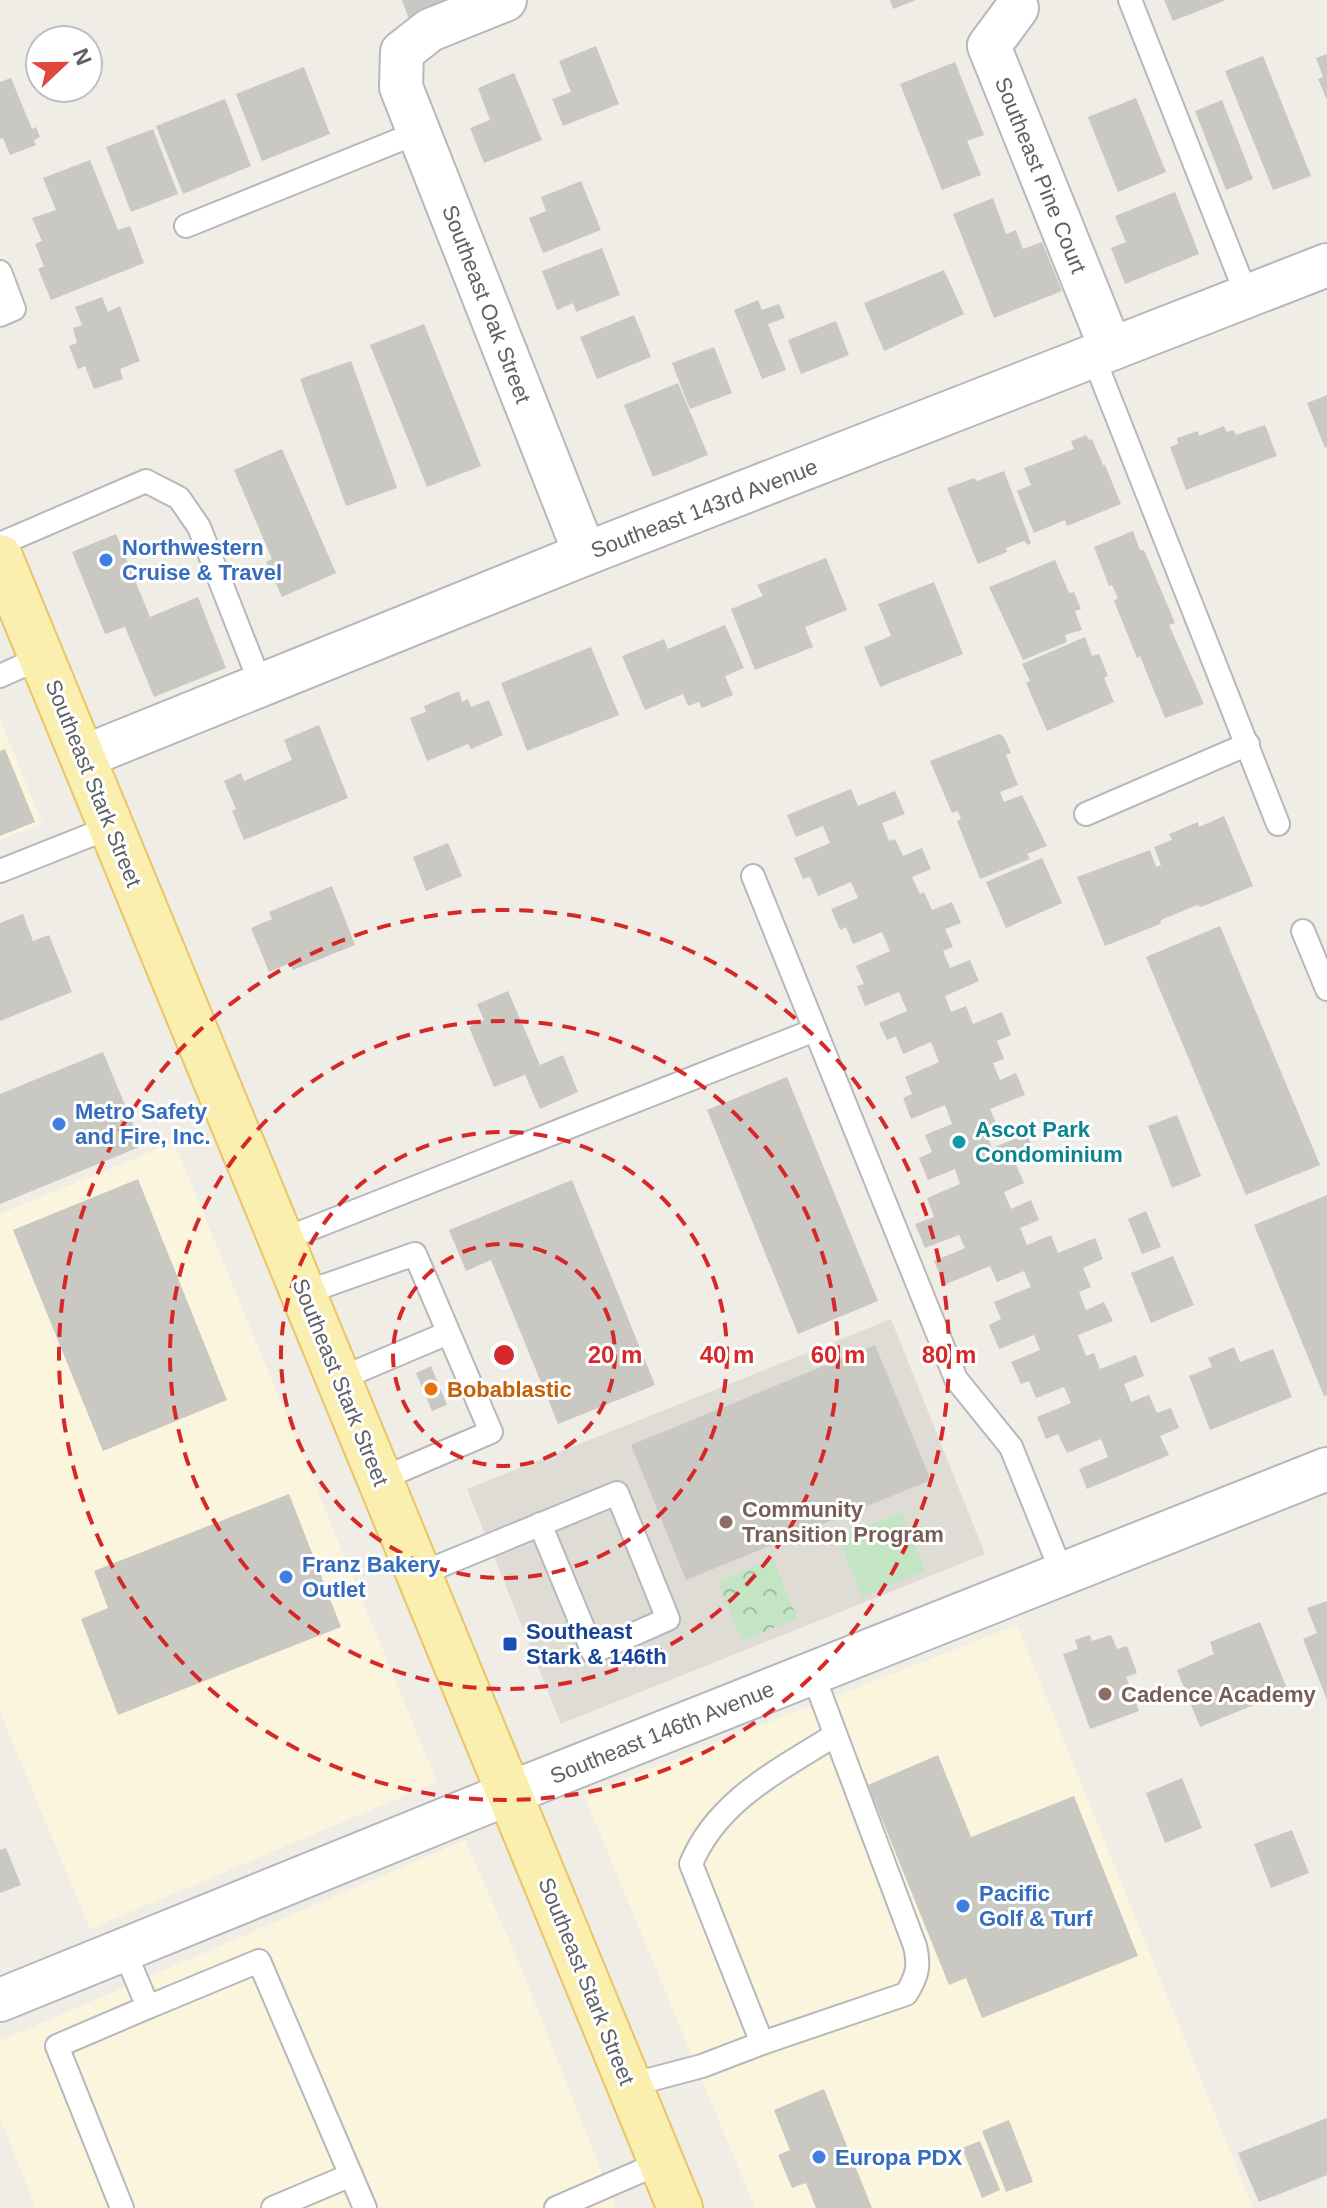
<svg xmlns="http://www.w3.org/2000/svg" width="1327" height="2208" font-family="Arial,sans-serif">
  <defs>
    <pattern id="park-crowns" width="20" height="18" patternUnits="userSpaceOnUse" patternTransform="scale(2)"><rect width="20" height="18" fill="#c3e5c4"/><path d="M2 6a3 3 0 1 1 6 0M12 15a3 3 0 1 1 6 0" fill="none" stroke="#a2bda3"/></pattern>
  </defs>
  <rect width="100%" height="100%" fill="#efede5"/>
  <g fill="#fcf5dd">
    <polygon points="0,719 42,823 0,840"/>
    <polygon points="174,1142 437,1782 90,1929 0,1712 0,1214"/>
    <polygon points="1017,1625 1253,2208 755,2208 584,1795"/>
    <polygon points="465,1840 520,1965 616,2208 36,2208 0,2118 0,2041"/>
  </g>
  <polygon fill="#dedcd4" points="891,1319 985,1554 561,1724 467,1489"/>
  <polygon fill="#c3e5c4" points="902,1512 925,1571 862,1596 838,1537"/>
  <polygon fill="url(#park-crowns)" points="773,1559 797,1618 742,1641 718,1582"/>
  <g fill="#cac8c2">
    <polygon points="402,0 457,0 409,19"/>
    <polygon points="890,0 916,0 893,9"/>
    <polygon points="1164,0 1226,0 1173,21"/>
    <polygon points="596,46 619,104 563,126 552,99 571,92 559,61"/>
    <polygon points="1327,54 1327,100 1318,79 1323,77 1316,58"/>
    <polygon points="1263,56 1311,176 1273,190 1225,71"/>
    <polygon points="955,62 984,135 967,141 981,175 942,190 900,84"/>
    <polygon points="304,67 330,134 262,161 236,94"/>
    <polygon points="514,73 542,140 484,163 470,128 490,120 478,88"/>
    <polygon points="11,78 32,129 36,127 40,137 34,140 36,145 10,155 3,138 0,139 0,82"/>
    <polygon points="1136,98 1166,172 1118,192 1088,117"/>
    <polygon points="225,99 251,166 183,194 156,126"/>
    <polygon points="1222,100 1253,179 1226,190 1195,111"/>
    <polygon points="153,129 178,194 131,212 106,147"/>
    <polygon points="90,160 118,230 130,226 144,263 51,300 38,269 44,266 35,244 42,241 32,218 56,210 43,178"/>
    <polygon points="581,181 601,230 543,253 529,218 546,211 541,197"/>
    <polygon points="1175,192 1199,254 1125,284 1111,248 1126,242 1115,216"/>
    <polygon points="993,198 1006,234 1016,230 1023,249 1042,242 1062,291 994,318 953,214"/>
    <polygon points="602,248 620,295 576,312 573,303 557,310 542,271"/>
    <polygon points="944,270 964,314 884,351 864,303"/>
    <polygon points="102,297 108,312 120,306 140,361 120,369 123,379 94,389 85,366 78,369 69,346 77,343 73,328 82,325 75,307"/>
    <polygon points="758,300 762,310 779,304 785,318 768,324 786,370 762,379 734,310"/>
    <polygon points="634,315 651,357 597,379 580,337"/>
    <polygon points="836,321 849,355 801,374 788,340"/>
    <polygon points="424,324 481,466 427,487 370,345"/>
    <polygon points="714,347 732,393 690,409 672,363"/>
    <polygon points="351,361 397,488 346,506 300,379"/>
    <polygon points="678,383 708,455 653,477 624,405"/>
    <polygon points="1327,395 1327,447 1325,448 1307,403"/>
    <polygon points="1265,425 1277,456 1186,490 1170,447 1178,444 1177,438 1198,431 1199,436 1224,426 1227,432 1233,430 1236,435"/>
    <polygon points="1086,435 1089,440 1092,439 1103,465 1105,465 1121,504 1067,526 1065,520 1034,533 1017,491 1031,485 1024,468 1074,449 1071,441"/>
    <polygon points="282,449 336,573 282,597 266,562 272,559 234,470"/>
    <polygon points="1004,471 1031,543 1028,545 1024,541 1006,548 1007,552 978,564 947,488 974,478 977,481"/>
    <polygon points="1133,531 1140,550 1144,550 1175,623 1169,625 1204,704 1165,718 1140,656 1137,658 1114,601 1118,598 1112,585 1109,586 1094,547"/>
    <polygon points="116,534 150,617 198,597 226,668 154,697 125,627 105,634 72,552"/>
    <polygon points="826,558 847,610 805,627 813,647 755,670 731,609 763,596 757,585"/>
    <polygon points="1055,560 1069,593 1074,592 1081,609 1075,611 1082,630 1065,635 1067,642 1023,660 989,587"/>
    <polygon points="934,582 963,654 880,687 864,647 891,636 878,604"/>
    <polygon points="725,625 744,668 725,676 733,695 702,708 699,702 688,706 683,694 645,710 622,656 664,639 668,649"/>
    <polygon points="1085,637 1092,656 1099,654 1108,676 1104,678 1114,702 1047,731 1026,683 1030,681 1022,664"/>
    <polygon points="591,647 619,715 527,751 501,683"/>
    <polygon points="459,691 462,702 468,699 471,707 489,700 503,735 471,749 468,744 427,761 410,718 426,712 424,706"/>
    <polygon points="319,725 348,798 244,840 232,811 236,809 224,781 241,773 244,781 292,760 284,740"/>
    <polygon points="999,734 1004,737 1011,753 1006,755 1018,785 1000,792 1004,802 1022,795 1047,846 1027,854 1030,859 980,879 957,821 961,819 958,811 952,813 930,761"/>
    <polygon points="5,749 35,822 0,836 0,751"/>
    <polygon points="851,789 858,806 895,791 905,814 882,823 889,841 895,839 903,856 922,848 931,869 912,877 920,894 924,892 932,910 952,902 961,923 945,929 953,947 943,951 950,968 970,960 979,981 945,996 951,1012 966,1006 973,1024 1002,1012 1011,1035 997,1041 1004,1059 993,1063 1000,1080 1016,1073 1025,1095 990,1109 998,1128 986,1133 992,1148 1027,1134 1036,1157 1016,1165 1024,1183 1004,1192 1011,1209 1031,1200 1039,1220 1020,1228 1027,1245 1051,1235 1058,1253 1095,1238 1103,1259 1083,1268 1091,1287 1079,1292 1086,1310 1104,1302 1113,1321 1078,1335 1086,1356 1094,1353 1100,1369 1136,1355 1144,1376 1124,1384 1131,1402 1149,1395 1157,1413 1171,1408 1179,1428 1160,1436 1169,1455 1087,1489 1079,1469 1108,1457 1101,1439 1067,1453 1058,1434 1046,1439 1037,1417 1071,1403 1064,1387 1036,1398 1029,1381 1021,1384 1011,1362 1040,1350 1034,1335 999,1349 989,1325 1001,1319 994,1302 1031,1287 1024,1271 997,1282 990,1266 944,1285 934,1261 965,1248 959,1235 925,1248 915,1224 934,1217 927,1198 960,1184 955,1169 928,1180 919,1158 932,1152 925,1135 952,1124 945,1105 911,1119 903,1098 912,1094 905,1077 939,1062 931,1042 903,1054 896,1036 887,1040 879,1023 907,1011 899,992 865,1006 857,986 864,984 856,966 890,951 882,932 853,944 846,927 840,930 831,909 858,898 851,882 818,896 810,877 803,879 794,858 830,843 823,826 796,837 787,815"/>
    <polygon points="1224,816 1253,886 1201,907 1197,905 1161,920 1160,924 1105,946 1077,877 1150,850 1156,867 1161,865 1154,847 1172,840 1169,834 1198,822 1199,827"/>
    <polygon points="448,843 462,876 426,891 413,857"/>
    <polygon points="1042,858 1062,903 1006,928 986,882"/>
    <polygon points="332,886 355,945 293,970 290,963 269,972 251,928 272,919 269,912"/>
    <polygon points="23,914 33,941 49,935 72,992 0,1021 0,923"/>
    <polygon points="1220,926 1320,1165 1246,1195 1146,957"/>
    <polygon points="508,991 540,1065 563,1055 578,1092 540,1109 525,1075 494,1087 469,1027 484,1020 477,1004"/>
    <polygon points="103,1052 142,1146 0,1204 0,1094"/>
    <polygon points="787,1077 878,1301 798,1334 707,1110"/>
    <polygon points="1177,1115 1201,1176 1172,1188 1148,1126"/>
    <polygon points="138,1179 227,1400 103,1451 13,1230"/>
    <polygon points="572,1180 655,1385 558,1424 491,1260 466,1271 449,1230"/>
    <polygon points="1327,1195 1327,1395 1324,1396 1254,1225"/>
    <polygon points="1146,1211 1161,1247 1142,1254 1128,1219"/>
    <polygon points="1173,1256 1194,1305 1151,1323 1131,1273"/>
    <polygon points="875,1345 931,1480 686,1580 631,1445"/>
    <polygon points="1234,1347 1240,1362 1273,1349 1292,1397 1210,1430 1189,1376 1212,1367 1208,1358"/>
    <polygon points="431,1366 447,1405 432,1411 416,1373"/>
    <polygon points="289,1494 341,1627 118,1715 81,1619 108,1608 94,1571"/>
    <polygon points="1327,1601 1327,1700 1303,1639 1317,1633 1307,1608"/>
    <polygon points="1260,1622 1288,1691 1200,1727 1177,1670 1214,1654 1210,1642"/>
    <polygon points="1090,1635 1092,1641 1111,1635 1117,1649 1127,1646 1137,1673 1126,1677 1139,1711 1090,1729 1063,1654 1078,1649 1075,1640"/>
    <polygon points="938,1755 971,1837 1074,1796 1138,1956 982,2018 966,1978 949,1985 868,1785"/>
    <polygon points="1182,1778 1202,1828 1165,1843 1146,1793"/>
    <polygon points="1292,1830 1309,1873 1271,1888 1254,1844"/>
    <polygon points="6,1848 21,1885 0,1893 0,1850"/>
    <polygon points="824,2089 872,2208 816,2208 806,2183 792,2188 778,2155 790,2150 774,2110"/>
    <polygon points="1327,2118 1327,2175 1259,2202 1238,2153"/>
    <polygon points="1009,2120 1033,2182 1006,2192 982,2131"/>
    <polygon points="980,2141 1000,2190 982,2198 962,2148"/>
  </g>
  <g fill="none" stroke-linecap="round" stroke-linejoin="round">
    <g stroke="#b6b8bb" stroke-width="26">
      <g id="service">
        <polyline points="1130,0 1247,296"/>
        <polyline points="186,226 419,132"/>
        <polyline points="0,272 14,309 0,315"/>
        <polyline points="1093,356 1278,824"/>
        <polyline points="0,544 146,481 179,498 199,527 261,685"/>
        <polyline points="0,676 42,657"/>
        <polyline points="1086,814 1248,744"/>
        <polyline points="0,871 111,827"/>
        <polyline points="753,876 956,1379 1011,1447 1062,1573"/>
        <polyline points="1303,931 1327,989"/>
        <polyline points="282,1240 815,1030"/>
        <polyline points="304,1293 415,1254 491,1432 381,1479"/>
        <polyline points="339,1379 448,1333"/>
        <polyline points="420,1574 617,1493 668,1619 593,1652 540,1524"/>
        <path d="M 812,1672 L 915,1946 C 920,1966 917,1977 906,1994 L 762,2043 L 691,1864 C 717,1800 780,1770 835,1735"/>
        <polyline points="124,1950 148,2007 259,1961 365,2208"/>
        <polyline points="630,2085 702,2066 762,2043"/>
        <polyline points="122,2208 57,2046 148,2007"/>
        <polyline points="273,2208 351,2175"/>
        <polyline points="556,2208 662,2162"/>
      </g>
    </g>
    <g stroke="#b6b8bb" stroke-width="46">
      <g id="minor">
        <polyline points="505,0 430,30 402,52 401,87 585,554"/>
        <polyline points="1017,8 989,46 1111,349"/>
        <polyline points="83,757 585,554 1327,265"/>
        <polyline points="0,2000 510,1793 1327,1469"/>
      </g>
    </g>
    <g stroke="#e9c564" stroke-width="48">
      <polyline id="primary" points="0,557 680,2208"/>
    </g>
    <use href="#service" stroke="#fff" stroke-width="22"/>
    <use href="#minor" stroke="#fff" stroke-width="42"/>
    <use href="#primary" stroke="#faefaf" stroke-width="44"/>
  </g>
  <g fill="none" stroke="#d62828" stroke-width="4" stroke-dasharray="14 10">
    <circle cx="504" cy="1355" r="111"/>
    <circle cx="504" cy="1355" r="223"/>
    <circle cx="504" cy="1355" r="334"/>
    <circle cx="504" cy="1355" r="445"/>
  </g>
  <g fill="#3f7fe0" stroke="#fff" stroke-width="3">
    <circle cx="106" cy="560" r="8"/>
    <circle cx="59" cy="1124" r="8"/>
    <circle cx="286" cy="1577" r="8"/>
    <circle cx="963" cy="1906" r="8"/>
    <circle cx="819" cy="2157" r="8"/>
  </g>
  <circle fill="#0f9aa8" stroke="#fff" stroke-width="3" cx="959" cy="1142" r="8"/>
  <circle fill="#e8710a" stroke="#fff" stroke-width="3" cx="431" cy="1389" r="8"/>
  <g fill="#8d6e63" stroke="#fff" stroke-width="3">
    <circle cx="726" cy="1522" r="8"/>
    <circle cx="1105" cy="1694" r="8"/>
  </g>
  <rect fill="#1a4fb4" stroke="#fff" stroke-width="3" x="502" y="1636" width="16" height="16" rx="4"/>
  <g text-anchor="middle" stroke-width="6" stroke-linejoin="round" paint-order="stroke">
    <g font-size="22" fill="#5d6165" stroke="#fff">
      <text transform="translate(1041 175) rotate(68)" y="8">Southeast Pine Court</text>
      <text transform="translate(487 304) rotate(69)" y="8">Southeast Oak Street</text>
      <text transform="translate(704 508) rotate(-21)" y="8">Southeast 143rd Avenue</text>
      <text transform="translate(94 783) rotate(68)" y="8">Southeast Stark Street</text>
      <text transform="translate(341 1382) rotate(68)" y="8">Southeast Stark Street</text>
      <text transform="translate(662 1732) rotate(-22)" y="8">Southeast 146th Avenue</text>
      <text transform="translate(587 1981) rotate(68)" y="8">Southeast Stark Street</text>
    </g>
    <g font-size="22" font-weight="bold" fill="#366cbe" stroke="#fff" text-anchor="start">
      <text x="122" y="555">Northwestern<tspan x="122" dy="25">Cruise &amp; Travel</tspan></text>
      <text x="75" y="1119">Metro Safety<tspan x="75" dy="25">and Fire, Inc.</tspan></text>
      <text x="302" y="1572">Franz Bakery<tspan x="302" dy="25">Outlet</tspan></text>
      <text x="979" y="1901">Pacific<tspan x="979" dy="25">Golf &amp; Turf</tspan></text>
      <text x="835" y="2165">Europa PDX</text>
    </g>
    <g font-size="22" font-weight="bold" fill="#0d838f" stroke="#fff" text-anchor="start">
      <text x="975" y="1137">Ascot Park<tspan x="975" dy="25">Condominium</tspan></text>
    </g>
    <g font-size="22" font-weight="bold" fill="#c56008" stroke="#fff" text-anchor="start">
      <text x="447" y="1397">Bobablastic</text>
    </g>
    <g font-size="22" font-weight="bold" fill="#785e54" stroke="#fff" text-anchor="start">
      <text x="742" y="1517">Community<tspan x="742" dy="25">Transition Program</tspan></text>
      <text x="1121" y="1702">Cadence Academy</text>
    </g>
    <g font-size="22" font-weight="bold" fill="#164399" stroke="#fff" text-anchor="start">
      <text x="526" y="1639">Southeast<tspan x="526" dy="25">Stark &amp; 146th</tspan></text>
    </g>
  </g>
  <circle cx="504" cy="1355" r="12" fill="#d62828" stroke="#fff" stroke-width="4"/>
  <g font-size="24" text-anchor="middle" font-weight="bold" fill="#d62828" stroke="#fff" stroke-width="6" stroke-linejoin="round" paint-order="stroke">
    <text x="615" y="1363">20 m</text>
    <text x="727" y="1363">40 m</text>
    <text x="838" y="1363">60 m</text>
    <text x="949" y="1363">80 m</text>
  </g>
  <g transform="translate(64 64) rotate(68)"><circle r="38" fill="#ffffff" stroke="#bec0c1" stroke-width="2"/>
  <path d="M0-6L14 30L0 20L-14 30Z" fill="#df493b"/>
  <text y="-12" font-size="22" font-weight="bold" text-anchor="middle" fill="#5d6165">N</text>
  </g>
</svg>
